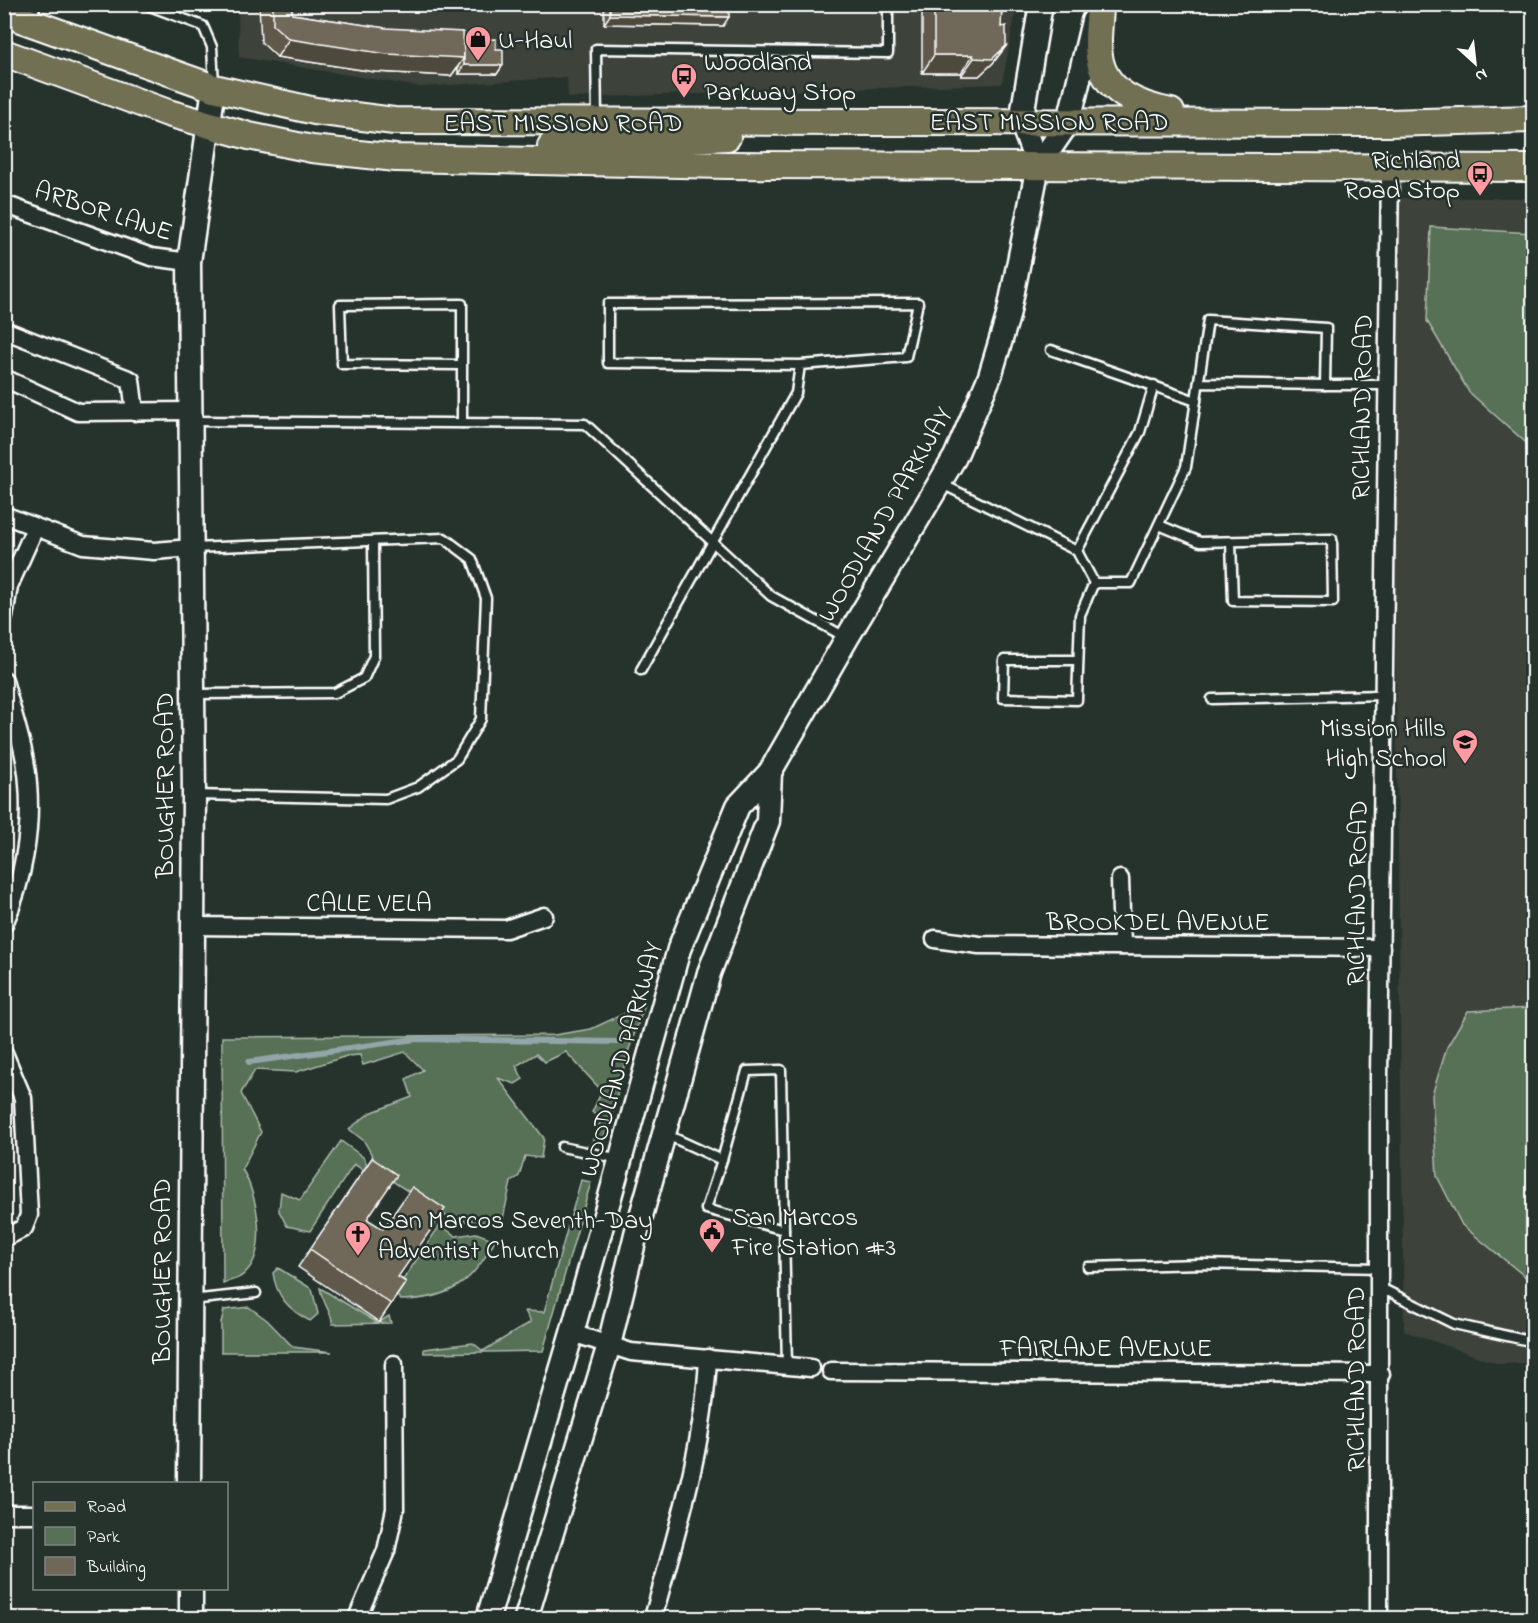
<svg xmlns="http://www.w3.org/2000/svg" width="1538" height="1623" font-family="'Indie Flower',sans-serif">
  <rect width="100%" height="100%" fill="#26332d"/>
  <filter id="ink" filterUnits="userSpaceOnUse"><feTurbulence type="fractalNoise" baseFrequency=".0167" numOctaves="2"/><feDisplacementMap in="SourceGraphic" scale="12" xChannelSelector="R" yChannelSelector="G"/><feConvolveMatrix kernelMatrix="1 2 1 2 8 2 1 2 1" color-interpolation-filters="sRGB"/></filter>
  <g filter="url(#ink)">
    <g fill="#3c433a">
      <polygon points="238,5 1017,5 1002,84 568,98 567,77 421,87 239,57"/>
      <polygon points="1390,198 1533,198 1533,1363 1499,1364 1404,1331"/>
    </g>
    <g fill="#577157" stroke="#abb8ab" stroke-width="1.5">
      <polygon points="1431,227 1533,233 1533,449 1469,392 1427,321"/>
      <path d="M 645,1004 L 627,1055 L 609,1126 L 603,1138 L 592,1142 L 601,1120 L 592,1112 L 602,1091 L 566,1052 L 545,1062 L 536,1054 L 516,1066 L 523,1079 L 515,1084 L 498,1078 L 544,1138 L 541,1158 L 525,1156 L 519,1176 L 511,1182 L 501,1227 L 474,1220 L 455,1222 L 383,1175 L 364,1141 L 349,1129 L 370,1113 L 412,1097 L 406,1079 L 423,1070 L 405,1052 L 363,1065 L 360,1055 L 347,1056 L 296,1072 L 255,1070 L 241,1093 L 261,1132 L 242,1169 C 257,1193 271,1257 240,1277 C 236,1280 228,1281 223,1283 L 222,1037 L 554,1035 L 591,1029 Z"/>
      <polygon points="1533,1008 1534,1008 1533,1283 1462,1225 1437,1176 1432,1095 1447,1047 1468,1011"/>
      <polygon points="341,1141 363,1157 374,1177 354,1164 310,1231 287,1226 279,1211 281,1192 300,1200"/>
      <polygon points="581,1180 591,1182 543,1351 424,1353 424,1349 473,1343 483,1351 531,1322 525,1311 544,1312"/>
      <path d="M 440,1225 L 456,1236 L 476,1233 L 495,1240 C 473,1283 450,1299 401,1300 L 394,1293 Z"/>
      <path d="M 278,1268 L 312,1289 L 318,1314 L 310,1321 C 289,1310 276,1296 273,1273 Z"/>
      <path d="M 320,1288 L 378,1323 L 389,1316 L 391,1323 L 333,1324 C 331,1311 322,1302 320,1288 Z"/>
      <polygon points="249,1307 267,1320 293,1347 332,1352 221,1352 221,1323 224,1310"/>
    </g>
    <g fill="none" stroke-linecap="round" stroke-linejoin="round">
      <polyline stroke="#92a6a9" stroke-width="6" points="249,1062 415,1039 622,1042"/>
      <g stroke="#fff" stroke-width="13">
        <g id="lane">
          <polyline points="144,4 203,26 212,47 214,85"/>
          <polyline points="30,21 36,4"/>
          <polyline points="597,119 596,49 888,53 888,4"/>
          <polyline points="1051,350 1196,401"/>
          <polyline points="462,365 342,364 340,305 462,304 462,423"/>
          <polyline points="1325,385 1387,385"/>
          <polyline points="192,421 585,424 771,596 845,637"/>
          <polyline points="940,483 1077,551 1094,583 1080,615 1077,700 1003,698 1004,660 1078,660"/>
          <polyline points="1159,525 1200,542 1332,539 1333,602 1233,601 1231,542"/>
          <polyline points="192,548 444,538 472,559 486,598 481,719 457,759 418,787 386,799 194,795"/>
          <polyline points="1077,551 1140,432 1154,385"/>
          <polyline points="1094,583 1131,583 1186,467 1208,320 1326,328 1325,385 1199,383"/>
          <polyline points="641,670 796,393 800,365 906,357 918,303 608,304 608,363 800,365"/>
          <polyline points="195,694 335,693 364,678 374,656 373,542"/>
          <polyline points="1212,699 1384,695"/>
          <polyline points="665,1134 722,1160 706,1209 784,1230 787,1366"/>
          <polyline points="562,1147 620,1159"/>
          <polyline points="722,1160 747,1071 781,1070 784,1230"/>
          <polyline points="1088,1267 1201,1264 1380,1268"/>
          <polyline points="1381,1288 1454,1324 1534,1342"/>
          <polyline points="191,1300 256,1293"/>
        </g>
      </g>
      <g stroke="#fff" stroke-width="21">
        <g id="street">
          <polyline points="4,204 151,257 189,262"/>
          <polyline points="4,330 131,380 135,412"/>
          <polyline points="4,378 78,412 191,411"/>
          <polyline points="4,515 83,545 154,551 192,548"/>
          <polyline points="4,617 9,586 35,528"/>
          <path d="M 4,680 C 12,713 26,750 28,784 C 32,829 23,882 4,924"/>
          <polyline points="1120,879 1122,946"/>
          <polyline points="192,926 506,929 544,916"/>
          <polyline points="935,939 979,945 1381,948"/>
          <polyline points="4,1053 23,1098 29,1215 24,1228 4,1238"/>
          <polyline points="572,1333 631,1352 811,1368"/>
          <polyline points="831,1371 1381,1374"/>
          <polyline points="4,1514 34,1514"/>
          <polyline points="357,1618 386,1551 395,1509 394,1364"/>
          <path d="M 653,1618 C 676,1533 704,1448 708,1358"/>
          <polyline points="1379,1618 1379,1076 1390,168"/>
        </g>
      </g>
      <g stroke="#fff" stroke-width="27">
        <g id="secondary">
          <polyline points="1038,166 1021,121 1041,4"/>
          <polyline points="189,1484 194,795 189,262 214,88"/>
          <polyline points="191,1588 191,1618"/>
          <polyline points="488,1618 572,1333 679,949 738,806 770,772 847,638 955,457 990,376 1008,316 1038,166 1069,121 1093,21"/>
          <polyline points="526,1618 609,1345 636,1234 709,973 768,821 770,772"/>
        </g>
      </g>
      <g stroke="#fff" stroke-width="30">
        <g id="primary">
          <path d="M 1100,4 C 1100,21 1096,40 1099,56 C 1104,93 1140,106 1171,112"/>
          <polyline points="4,13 214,88 315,111 394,121 1388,123 1534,119"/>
          <polyline points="4,53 168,113 249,136 312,149 396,158 726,165 1534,168"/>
          <polyline points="551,146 727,137"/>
        </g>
      </g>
      <use href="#lane" stroke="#26332d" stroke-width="8"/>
      <use href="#street" stroke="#26332d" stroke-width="16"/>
      <use href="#secondary" stroke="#26332d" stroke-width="22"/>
      <use href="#primary" stroke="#726f52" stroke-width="26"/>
    </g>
    <g fill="#60594c" stroke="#fff" stroke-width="1.5">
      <polygon points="259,4 292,4 292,14 463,40 496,49 503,65 497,74 458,74 458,67 451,76 375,72 277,57 261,42"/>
      <polygon points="604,4 729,4 723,26 604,24"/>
      <polygon points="922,4 1002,4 1001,27 1006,46 993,63 979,76 961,76 961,73 922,73"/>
      <polygon points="372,1158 367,1219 398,1277 406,1282 379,1322 298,1267"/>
    </g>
    <g fill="#4e483e" stroke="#fff" stroke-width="1.5">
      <polygon points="418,4 454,4 451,9 414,9"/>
      <polygon points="610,15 729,17 723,26 604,24"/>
      <polygon points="289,39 464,58 451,76 375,72 277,57"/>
      <polygon points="1006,46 993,63 979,76 961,76 974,58"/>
      <polygon points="934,55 973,55 961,73 922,73"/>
      <polygon points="464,65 503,65 497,74 458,74"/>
    </g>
    <g fill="#706758" stroke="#fff" stroke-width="1.5">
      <polygon points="273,4 292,4 292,14 386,28 463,32 464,58 387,54 289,39 273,25"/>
      <polygon points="610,4 729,4 729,17 610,15"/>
      <polygon points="934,4 1002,4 1001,27 1006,26 1006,46 992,59 974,58 973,55 934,55"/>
      <polygon points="496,39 496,49 503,49 503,65 464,65 464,40"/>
      <polygon points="372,1158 397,1175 367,1219 383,1229 412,1187 445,1209 398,1277 406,1282 391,1304 310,1249"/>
    </g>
  </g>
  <defs>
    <g id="shop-pin" transform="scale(1.35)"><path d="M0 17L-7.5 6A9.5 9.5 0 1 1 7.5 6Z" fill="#ff9aa2" stroke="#26332d"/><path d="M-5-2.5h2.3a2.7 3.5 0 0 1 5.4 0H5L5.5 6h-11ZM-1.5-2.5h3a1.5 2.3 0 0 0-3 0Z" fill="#111"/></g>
    <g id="bus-pin" transform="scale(1.35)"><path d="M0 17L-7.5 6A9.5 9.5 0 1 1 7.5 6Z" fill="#ff9aa2" stroke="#26332d"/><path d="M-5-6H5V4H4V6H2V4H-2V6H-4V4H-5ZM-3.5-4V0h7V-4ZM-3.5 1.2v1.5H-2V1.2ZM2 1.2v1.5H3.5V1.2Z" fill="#111"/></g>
    <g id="school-pin" transform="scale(1.35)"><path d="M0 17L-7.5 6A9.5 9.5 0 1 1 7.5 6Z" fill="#ff9aa2" stroke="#26332d"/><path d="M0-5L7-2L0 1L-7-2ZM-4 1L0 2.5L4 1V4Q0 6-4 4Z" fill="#111"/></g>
    <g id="civic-pin" transform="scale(1.35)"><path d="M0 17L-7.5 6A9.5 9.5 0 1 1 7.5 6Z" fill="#ff9aa2" stroke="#26332d"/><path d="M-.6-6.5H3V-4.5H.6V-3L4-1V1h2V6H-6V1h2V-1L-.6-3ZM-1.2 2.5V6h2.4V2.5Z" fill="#111"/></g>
    <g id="church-pin" transform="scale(1.35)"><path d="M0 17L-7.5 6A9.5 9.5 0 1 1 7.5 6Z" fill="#ff9aa2" stroke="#26332d"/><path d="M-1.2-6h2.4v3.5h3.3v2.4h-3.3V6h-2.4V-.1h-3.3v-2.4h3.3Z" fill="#111"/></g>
  </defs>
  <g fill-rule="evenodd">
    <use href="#shop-pin" x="478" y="39"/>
    <use href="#bus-pin" x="684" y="76"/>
    <use href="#bus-pin" x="1480" y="174"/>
    <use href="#school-pin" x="1465" y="742"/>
    <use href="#civic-pin" x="712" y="1231"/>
    <use href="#church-pin" x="358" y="1234"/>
  </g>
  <g text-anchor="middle" stroke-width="5" stroke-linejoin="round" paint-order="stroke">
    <g font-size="26" fill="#fff" stroke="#26332d" text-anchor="start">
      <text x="498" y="48">U-Haul</text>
      <text x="704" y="70">Woodland<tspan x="704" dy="30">Parkway Stop</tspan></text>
      <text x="1460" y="168" text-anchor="end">Richland<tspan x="1460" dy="30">Road Stop</tspan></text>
      <text x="1446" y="736" text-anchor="end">Mission Hills<tspan x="1446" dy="30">High School</tspan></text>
      <text x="732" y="1225">San Marcos<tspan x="732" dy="30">Fire Station #3</tspan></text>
      <text x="378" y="1228">San Marcos Seventh-Day<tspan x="378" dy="30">Adventist Church</tspan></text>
    </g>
    <g font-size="26" fill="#fff" stroke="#26332d">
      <text x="1049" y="130">EAST MISSION ROAD</text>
      <text x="563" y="131">EAST MISSION ROAD</text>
      <text transform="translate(104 210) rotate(18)" y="9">ARBOR LANE</text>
      <text transform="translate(1361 407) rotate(-89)" y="9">RICHLAND ROAD</text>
      <text transform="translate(884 514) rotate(-60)" y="9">WOODLAND PARKWAY</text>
      <text transform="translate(164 785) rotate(-90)" y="9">BOUGHER ROAD</text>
      <text transform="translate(1356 893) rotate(-89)" y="9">RICHLAND ROAD</text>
      <text x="369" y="911">CALLE VELA</text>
      <text x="1158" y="930">BROOKDEL AVENUE</text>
      <text transform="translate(620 1059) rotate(-74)" y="9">WOODLAND PARKWAY</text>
      <text transform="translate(161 1271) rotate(-90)" y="9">BOUGHER ROAD</text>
      <text x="1106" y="1356">FAIRLANE AVENUE</text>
      <text transform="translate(1355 1379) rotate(-90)" y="9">RICHLAND ROAD</text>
    </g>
  </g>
  <rect width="1538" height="1623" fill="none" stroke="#26332d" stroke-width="24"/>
  <rect x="12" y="12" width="1514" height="1599" fill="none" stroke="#fff" stroke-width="2" filter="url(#ink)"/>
  <rect x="33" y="1482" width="195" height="108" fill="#26332d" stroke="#7d8581" stroke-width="1.5"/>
  <rect x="45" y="1502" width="30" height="9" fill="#726f52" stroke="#7d8581" stroke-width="1.5"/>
  <text x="87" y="1512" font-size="18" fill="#ffffff">Road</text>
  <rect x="45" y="1527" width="30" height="18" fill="#577157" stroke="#7d8581" stroke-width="1.5"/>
  <text x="87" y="1542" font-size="18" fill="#ffffff">Park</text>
  <rect x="45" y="1557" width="30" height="18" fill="#706758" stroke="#7d8581" stroke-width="1.5"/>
  <text x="87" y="1572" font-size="18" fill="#ffffff">Building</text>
  <g transform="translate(1475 63) rotate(153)" stroke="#26332d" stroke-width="4.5" paint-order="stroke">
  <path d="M0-4.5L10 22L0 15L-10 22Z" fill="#ffffff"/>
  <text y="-9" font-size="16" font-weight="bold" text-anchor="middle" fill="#ffffff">N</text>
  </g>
</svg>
